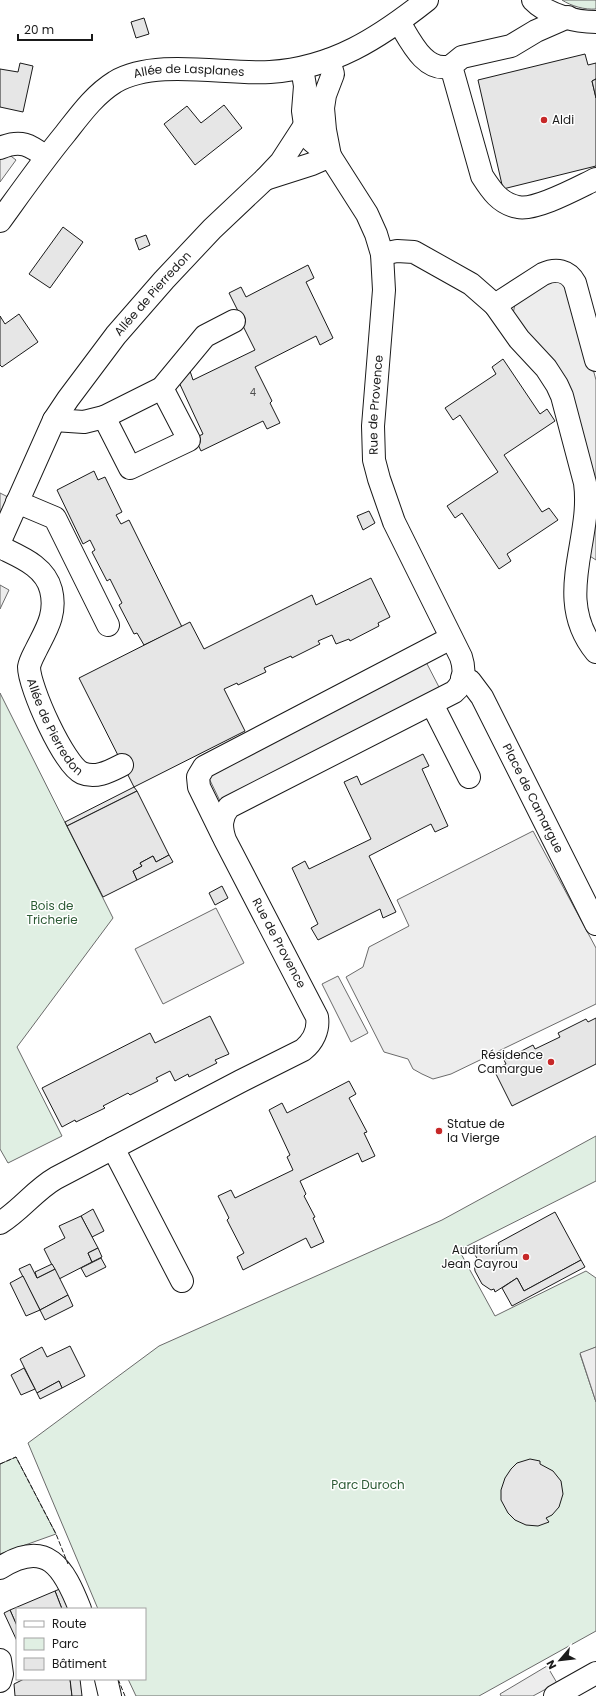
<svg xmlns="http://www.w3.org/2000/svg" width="596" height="1696" font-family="Poppins,sans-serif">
  <rect width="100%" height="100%" fill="#fff"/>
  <g fill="#e0efe3" stroke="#6a6a6a">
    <path d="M 562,0 L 596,0 L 596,9 C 585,10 571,6 562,0 Z"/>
    <polygon points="0,693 113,918 17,1047 62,1136 8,1163 0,1149"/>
    <polygon points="596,1136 596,1181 459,1250 495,1316 586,1271 596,1278 596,1347 580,1354 596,1402 596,1631 479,1696 136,1696 128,1679 145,1679 145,1609 98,1609 28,1443 159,1346 442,1220"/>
    <polygon points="16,1457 56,1534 0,1554 0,1464"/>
  </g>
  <g fill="#ededed" stroke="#6a6a6a">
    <polygon points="3,150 16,160 0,182 0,154"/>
    <polygon points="547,277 570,285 596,380 596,560 585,553 593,488 513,314 515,304"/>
    <polygon points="0,493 8,497 0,513"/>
    <polygon points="0,585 9,590 0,609"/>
    <polygon points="425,660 440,689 220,801 206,772"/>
    <polygon points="533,831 596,948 596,1004 451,1074 433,1079 422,1074 413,1069 408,1059 384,1052 346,977 363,967 369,947 409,926 397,900"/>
    <polygon points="216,908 244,963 163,1004 135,949"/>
    <polygon points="338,976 368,1033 351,1042 322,984"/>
    <polygon points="596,1347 596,1402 580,1353"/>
    <polygon points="547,1666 557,1683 533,1696 501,1696 500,1694"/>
  </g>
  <g fill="#e6e6e6" stroke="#1a1a1a">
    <polygon points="144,18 149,34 136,38 131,22"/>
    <polygon points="585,54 588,65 596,63 596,79 592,81 596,98 596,166 503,189 478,80"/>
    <polygon points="20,63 33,66 23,112 0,107 0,69 18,72"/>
    <polygon points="596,79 596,98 592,81"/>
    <polygon points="224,105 242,128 195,165 164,124 187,106 201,123"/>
    <polygon points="63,227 83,242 50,288 29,274"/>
    <polygon points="146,235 150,245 139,250 135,239"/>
    <polygon points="308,265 314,278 306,282 333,338 320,345 316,336 255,367 272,401 270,403 280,423 267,429 263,421 201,451 195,438 203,434 177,378 190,371 193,380 255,350 238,316 240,315 229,293 241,287 246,297"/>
    <polygon points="19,314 38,342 2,367 0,365 0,316 5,324"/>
    <polygon points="503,359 540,414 547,409 555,421 504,455 542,512 549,508 558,520 507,554 511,561 499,569 462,513 455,518 447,506 498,472 460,415 453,420 445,408 496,374 492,367"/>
    <polygon points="94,471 98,480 105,477 122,512 116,515 121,524 129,520 182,627 144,645 137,633 134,634 119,605 122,603 110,579 107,581 92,552 95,550 90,540 83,544 57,490"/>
    <polygon points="369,511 375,523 363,530 357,516"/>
    <polygon points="371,578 390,617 378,623 379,626 350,641 349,639 336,644 332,635 318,641 320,644 292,658 291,656 264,668 266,672 238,685 237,683 224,689 245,731 134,787 79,678 190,622 204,649 312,595 316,605"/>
    <polygon points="423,754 429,766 422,769 448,826 435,832 431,824 369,856 396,912 383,918 380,909 318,940 311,928 318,924 292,868 305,861 309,869 371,839 344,782 357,776 361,785"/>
    <polygon points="134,787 137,791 67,826 65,822"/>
    <polygon points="137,791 169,855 156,862 153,856 140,863 142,866 133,871 137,880 103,897 67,826"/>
    <polygon points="169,855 173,862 137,880 133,871 142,866 140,863 153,856 156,862"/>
    <polygon points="222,886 228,898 215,905 209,893"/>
    <polygon points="210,1016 229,1054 215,1060 217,1063 189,1077 188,1074 175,1081 170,1071 156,1078 158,1081 130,1095 128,1093 103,1106 105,1108 76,1122 75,1120 62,1127 42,1088 150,1033 155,1043"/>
    <polygon points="596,1018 596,1064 512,1106 494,1070 506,1064 504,1060 533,1045 535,1049 560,1037 558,1033 586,1019 588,1022"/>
    <polygon points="349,1081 356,1094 349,1098 367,1132 364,1133 375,1156 362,1162 358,1153 300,1181 306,1194 304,1196 315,1217 313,1218 324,1242 311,1248 306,1238 243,1270 237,1257 244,1253 227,1220 229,1218 218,1196 231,1190 235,1198 293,1170 287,1157 290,1155 269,1110 282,1103 287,1113"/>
    <polygon points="93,1209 104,1231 92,1237 81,1216"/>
    <polygon points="555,1212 581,1260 524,1291 517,1278 495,1292 494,1289 491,1290 482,1284 475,1271 474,1262 477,1258 475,1255 499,1245 498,1243"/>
    <polygon points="81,1216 98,1248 88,1253 92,1262 59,1279 44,1249 65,1238 59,1226"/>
    <polygon points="98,1248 102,1257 92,1262 88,1253"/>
    <polygon points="101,1258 106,1267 86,1277 81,1268"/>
    <polygon points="581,1260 585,1267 512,1306 502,1288 517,1278 524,1291"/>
    <polygon points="30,1264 37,1278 55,1269 68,1295 40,1310 19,1269"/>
    <polygon points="52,1264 55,1269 37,1278 35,1272"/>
    <polygon points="23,1276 40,1310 26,1316 10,1283"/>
    <polygon points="68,1295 73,1306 45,1320 40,1310"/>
    <polygon points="70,1346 85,1376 62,1388 59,1381 37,1393 20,1359 42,1347 47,1357"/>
    <polygon points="24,1368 35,1389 21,1395 11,1375"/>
    <polygon points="59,1381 62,1388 40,1399 37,1393"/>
    <polygon points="530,1459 540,1461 540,1464 553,1471 561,1481 563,1494 559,1507 552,1515 546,1518 549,1522 538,1526 526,1525 515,1520 508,1513 501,1500 501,1490 505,1478 511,1469 517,1463"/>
    <polygon points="62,1588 70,1609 62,1609 55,1591"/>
    <polygon points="55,1591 62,1609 17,1609 17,1626 10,1610"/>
    <polygon points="10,1610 17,1626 17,1641 4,1613"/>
    <polygon points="24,1679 70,1679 72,1696 15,1696 14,1684"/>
    <polygon points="70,1679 80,1679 82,1696 72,1696"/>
  </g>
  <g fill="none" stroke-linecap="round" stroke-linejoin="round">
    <g stroke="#1a1a1a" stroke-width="24">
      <g id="minor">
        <path d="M 533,0 C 547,15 576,22 596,22"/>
        <path d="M 568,17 L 536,31 L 511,46 L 462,57 L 451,66 L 482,176 C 491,190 500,204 518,207 C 536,211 579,187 596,179"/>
        <path d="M 399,22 C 410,40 425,74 451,66"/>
        <polyline points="302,68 305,86 303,111 305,125 312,141 330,156 325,130 323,108 325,95 333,74 329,60"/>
        <path d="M 0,148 C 21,139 30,145 46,157"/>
        <path id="s1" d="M 0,221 C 21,192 42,162 65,134 C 80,115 94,95 115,82 C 156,58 225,75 270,72 C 333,68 379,38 427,0"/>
        <path d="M 382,254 L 397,251 L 414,252 L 471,284 L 495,305 L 519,339 L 546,368 L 557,385 L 562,396 L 585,483 C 593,541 552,598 596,652"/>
        <path d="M 495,305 L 543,274 C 556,268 568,270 575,283 L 596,360"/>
        <polyline points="104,417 130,468 189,440 162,388"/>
        <polyline points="54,420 84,422 104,417 162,388 205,336 234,321"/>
        <polyline points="17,502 55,518 108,625"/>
        <path id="s2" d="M 0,541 L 54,420 L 68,399 L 116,335 L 164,280 L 212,229 L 265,179 L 281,162 L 305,125"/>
        <path id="s3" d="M 0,547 C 20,557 45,566 51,590 C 57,614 46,630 36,650 C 33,656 30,661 29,667 C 29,687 64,765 82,773 C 96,779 110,771 122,765"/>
        <path id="s4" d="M 462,678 L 470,681 L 482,697 L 596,924"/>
        <polyline points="432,704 469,777"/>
        <polyline points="223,836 199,787 198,777 204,767 451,638"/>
        <polyline points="113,1148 182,1281"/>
        <path id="s5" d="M 0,1223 C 21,1210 35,1190 56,1178 L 241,1081 L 303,1050 C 313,1042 319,1030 317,1017 L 225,840 C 221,828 220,818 229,807 L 454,692 C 465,683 465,669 461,657 L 394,522 L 379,479 L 374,460 L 373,426 L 384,290 L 382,254 L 376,234 L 367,214 L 330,156 L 312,164 L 265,179"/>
        <path d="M 0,1568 C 47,1538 64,1568 80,1609"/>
        <polyline points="0,1660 2,1674 0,1681"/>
        <polyline points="106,1679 110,1696"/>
        <polyline points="555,1696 596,1673"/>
      </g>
    </g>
    <use href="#minor" stroke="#fff" stroke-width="22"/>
    <g stroke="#1a1a1a" stroke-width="1" stroke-dasharray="5 2" stroke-linecap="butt">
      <polyline points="0,1464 16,1457 56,1534 68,1564"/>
      <polyline points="118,1679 125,1696"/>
    </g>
  </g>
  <g fill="#c62828" stroke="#fff" stroke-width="1.5">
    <circle cx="544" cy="120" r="4"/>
    <circle cx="551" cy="1062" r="4"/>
    <circle cx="439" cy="1131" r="4"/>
    <circle cx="526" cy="1257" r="4"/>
  </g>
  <g text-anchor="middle" stroke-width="3" stroke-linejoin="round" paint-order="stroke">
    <g font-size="10" fill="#4d4d4d">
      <text x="253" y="396">4</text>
    </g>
    <g font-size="12" fill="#1a1a1a" stroke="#fff">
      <text dy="4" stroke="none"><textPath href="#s1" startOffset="257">Allée de Lasplanes</textPath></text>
      <text dy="4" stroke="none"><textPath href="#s2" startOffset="293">Allée de Pierredon</textPath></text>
      <text dy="4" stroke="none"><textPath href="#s5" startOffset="1184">Rue de Provence</textPath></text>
      <text dy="4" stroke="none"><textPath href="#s3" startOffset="217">Allée de Pierredon</textPath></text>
      <text dy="4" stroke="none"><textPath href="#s4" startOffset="142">Place de Camargue</textPath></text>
      <text transform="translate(279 943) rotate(62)" y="4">Rue de Provence</text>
    </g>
    <g font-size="12" fill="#1a1a1a" stroke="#fff" text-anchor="start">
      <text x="552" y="124">Aldi</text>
      <text x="543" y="1059" text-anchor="end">Résidence<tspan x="543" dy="14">Camargue</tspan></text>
      <text x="447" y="1128">Statue de<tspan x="447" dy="14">la Vierge</tspan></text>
      <text x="518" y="1254" text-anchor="end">Auditorium<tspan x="518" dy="14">Jean Cayrou</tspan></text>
    </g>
    <g font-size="12" fill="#2b5a34" stroke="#fff">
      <text x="52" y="910">Bois de<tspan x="52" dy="14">Tricherie</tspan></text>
      <text x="368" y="1489">Parc Duroch</text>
    </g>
  </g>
  <rect x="16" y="1608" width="130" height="72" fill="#ffffff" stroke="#a3a3a3"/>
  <rect x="24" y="1621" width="20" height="6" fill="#ffffff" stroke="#a3a3a3"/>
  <text x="52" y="1628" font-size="12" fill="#1a1a1a">Route</text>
  <rect x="24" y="1638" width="20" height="12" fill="#e0efe3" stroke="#a3a3a3"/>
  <text x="52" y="1648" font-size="12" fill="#1a1a1a">Parc</text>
  <rect x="24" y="1658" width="20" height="12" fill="#e6e6e6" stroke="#a3a3a3"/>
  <text x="52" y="1668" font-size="12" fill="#1a1a1a">Bâtiment</text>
  <g transform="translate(560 1660) rotate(242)" stroke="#ffffff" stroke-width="3" paint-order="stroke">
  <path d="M0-3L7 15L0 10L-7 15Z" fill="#1a1a1a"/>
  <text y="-6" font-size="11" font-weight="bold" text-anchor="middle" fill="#1a1a1a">N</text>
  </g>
  <path d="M18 34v6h74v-6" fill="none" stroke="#1a1a1a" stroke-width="2"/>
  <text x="24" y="34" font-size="12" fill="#1a1a1a" stroke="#ffffff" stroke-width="3" paint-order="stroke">20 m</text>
</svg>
